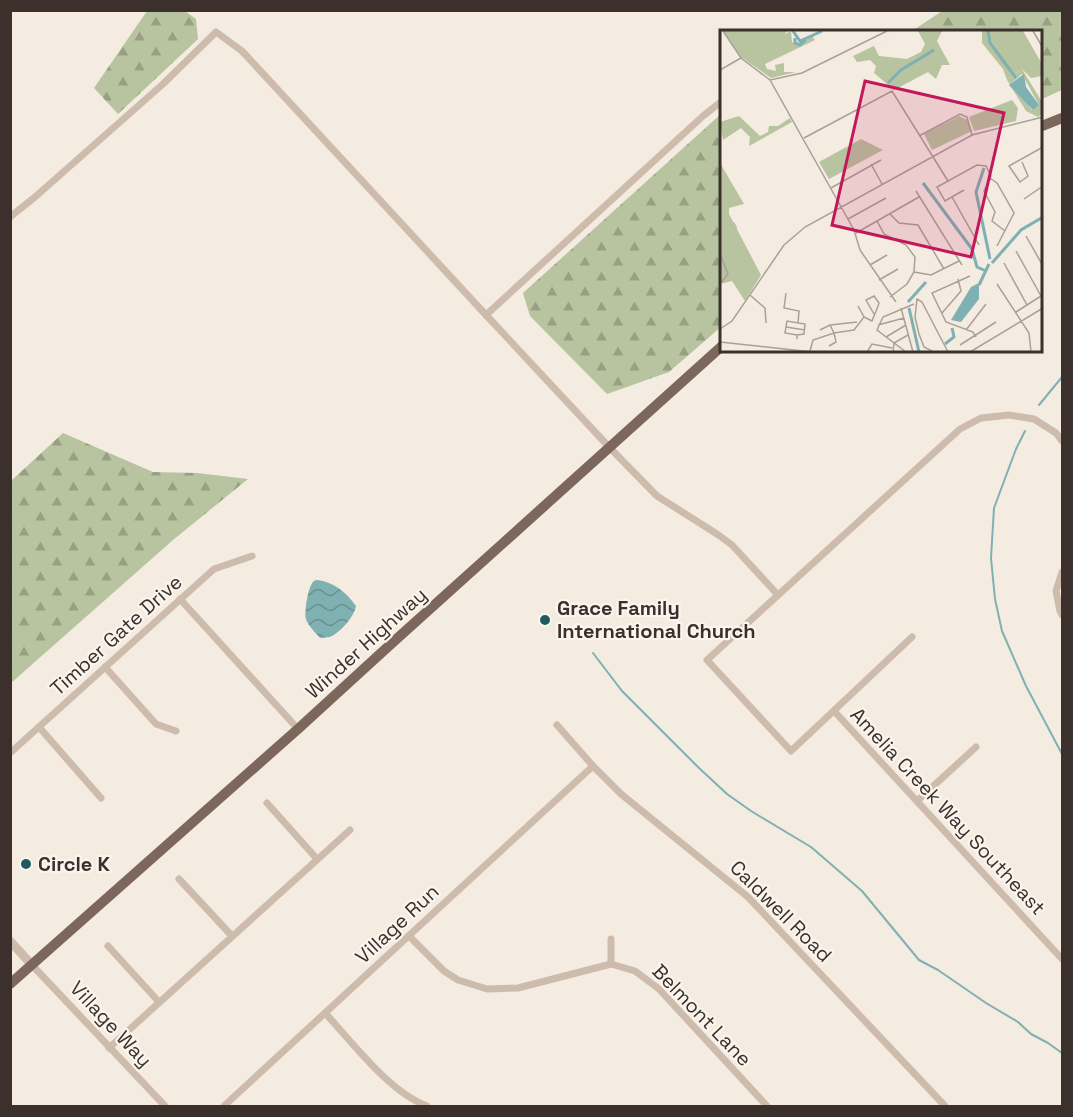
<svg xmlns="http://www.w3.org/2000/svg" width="1073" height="1117" font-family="'Space Grotesk',sans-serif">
  <defs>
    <pattern id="forest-firs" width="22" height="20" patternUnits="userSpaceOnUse" patternTransform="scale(1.5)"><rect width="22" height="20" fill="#b8c4a0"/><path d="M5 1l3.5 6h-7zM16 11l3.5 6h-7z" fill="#97a083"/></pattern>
    <pattern id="water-waves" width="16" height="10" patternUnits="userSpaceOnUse" patternTransform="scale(1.5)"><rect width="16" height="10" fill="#7fb0b2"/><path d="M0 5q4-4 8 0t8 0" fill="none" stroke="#699091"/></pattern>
  </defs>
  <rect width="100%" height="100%" fill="#f4ebe1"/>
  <g fill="url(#forest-firs)">
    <polygon points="147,11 185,11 196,19 198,39 118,114 94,88"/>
    <polygon points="942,11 1062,11 1062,90 1042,99 1042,32 912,31"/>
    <polygon points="722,113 722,326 669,372 607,394 530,316 523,293"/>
    <polygon points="63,433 153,472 197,473 248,479 173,540 11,683 11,481"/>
  </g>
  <path fill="url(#water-waves)" d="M 317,580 C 334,582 346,592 356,606 C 354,617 341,632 330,637 C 330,637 321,638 320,638 C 316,633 308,626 306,619 C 304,613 308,587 313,582 C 314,581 315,580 317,580 Z"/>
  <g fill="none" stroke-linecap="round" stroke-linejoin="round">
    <g stroke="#7fb0b2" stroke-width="2">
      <polyline points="1039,405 1062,377"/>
      <polyline points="1025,431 1016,449 994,508 991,558 995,599 1002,631 1026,686 1062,754"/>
      <polyline points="593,653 622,691 699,768 727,794 751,811 811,847 862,891 919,960 938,970 986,1003 1018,1022 1031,1034 1048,1043 1062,1053"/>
    </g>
    <g stroke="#cdbbac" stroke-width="7">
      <polyline points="10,217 35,197 163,84 216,32 242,51 486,315 610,448 657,496 717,534 732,545 778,595"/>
      <polyline points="486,315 703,116 722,101"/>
      <polyline points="1062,572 1056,591 1060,611 1062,615"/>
      <polyline points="180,599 298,729"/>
      <polyline points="912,637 791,751 707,660 960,429 981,418 1009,415 1034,419 1056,433 1062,441"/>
      <polyline points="105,667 156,724 176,731"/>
      <polyline points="834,711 1062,959"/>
      <polyline points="557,725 593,766 621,794 748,897 945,1106"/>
      <polyline points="39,727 101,798"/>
      <polyline points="10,753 214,569 252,556"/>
      <polyline points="917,801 976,747"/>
      <polyline points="267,803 317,859"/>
      <polyline points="179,879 232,936"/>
      <polyline points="409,936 444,971 458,980 487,989 518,988 611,964 635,971 659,989 767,1106"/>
      <polyline points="108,946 159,1002"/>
      <polyline points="611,964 611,939"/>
      <polyline points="32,965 165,1106"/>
      <path d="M 325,1013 C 353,1043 389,1092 427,1106"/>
      <polyline points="109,1048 350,830"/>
      <polyline points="224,1106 593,766"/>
    </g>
    <polyline stroke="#cdbbac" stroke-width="9" points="10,941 32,965"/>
    <g stroke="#7d675c" stroke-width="10">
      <polyline points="1042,126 1062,118"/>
      <polyline points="10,984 298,729 391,644 722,346"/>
    </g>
  </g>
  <g fill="#1f5a5e" stroke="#fbf5ee" stroke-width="2">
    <circle cx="545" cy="620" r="6"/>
    <circle cx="26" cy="864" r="6"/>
  </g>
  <g text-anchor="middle" stroke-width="4.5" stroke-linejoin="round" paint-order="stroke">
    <g font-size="20" font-weight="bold" fill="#3b302b" stroke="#fbf5ee" text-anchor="start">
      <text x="557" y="615">Grace Family<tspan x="557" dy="23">International Church</tspan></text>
      <text x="38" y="871">Circle K</text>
    </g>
    <g font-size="20" fill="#3b302b" stroke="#fbf5ee">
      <text transform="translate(116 635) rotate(-42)" y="7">Timber Gate Drive</text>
      <text transform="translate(366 643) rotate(-42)" y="7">Winder Highway</text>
      <text transform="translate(948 811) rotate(47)" y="7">Amelia Creek Way Southeast</text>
      <text transform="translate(781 911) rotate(45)" y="7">Caldwell Road</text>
      <text transform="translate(397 924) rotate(-43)" y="7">Village Run</text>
      <text transform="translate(702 1015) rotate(46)" y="7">Belmont Lane</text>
      <text transform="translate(111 1024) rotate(47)" y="7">Village Way</text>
    </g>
  </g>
  <g transform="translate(720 30)">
    <rect width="322" height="322" fill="#f4ebe1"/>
    <path d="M 3,1 L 67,1 L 65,4 L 71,1 L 72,12 L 79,16 L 92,6 L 95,10 L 45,34 L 47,39 L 56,41 L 55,35 L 64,33 L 64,42 L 76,42 L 51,48 L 21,27 ZM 302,39 L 322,72 L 322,84 L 318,87 L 306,81 L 287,50 ZM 302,44 L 319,75 L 312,80 L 297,59 L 289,55 Z" fill="#b8c4a0" fill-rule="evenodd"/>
    <path d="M 185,1 L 154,16 L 159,26 L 187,29 L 201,22 L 205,14 L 198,1 L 222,1 L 217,11 L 230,35 L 222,35 L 216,49 L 208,42 L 174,60 L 154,43 L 156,36 L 150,30 L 137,32 L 133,26 ZM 262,1 L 303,1 L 322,34 L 322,46 L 311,48 L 302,39 L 287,50 L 283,39 L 262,13 ZM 292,70 L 298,78 L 296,91 L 254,101 L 249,87 ZM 19,86 L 40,106 L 48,102 L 49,96 L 58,96 L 70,88 L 72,92 L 29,116 L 30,107 L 21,98 L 3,110 L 0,92 ZM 239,86 L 248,90 L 252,101 L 212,120 L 204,104 ZM 141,109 L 163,120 L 109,149 L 99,132 Z" fill="#b8c4a0"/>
    <path d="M 0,133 L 24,174 L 9,178 L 9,184 L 41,245 L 25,271 L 12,251 L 0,254 Z" fill="#b8c4a0"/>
    <path d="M-1 199a9 9 0 1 1 18 0a9 9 0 1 1-18 0ZM 27,221 L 39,245 L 22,255 L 8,231 Z" fill="#b8c4a0"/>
    <path d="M 304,44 L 306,57 L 319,75 L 313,80 L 289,55 ZM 259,253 L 259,269 L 241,292 L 231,290 L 251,257 Z" fill="#7fb0b2"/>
    <path fill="none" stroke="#7fb0b2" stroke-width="3" d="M 73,1 L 80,11 L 102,1M 268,1 L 270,13 L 296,48M 75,8 L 75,13 L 80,15 L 86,9M 168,53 L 181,40 L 214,20M 264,138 L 256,162 L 270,229M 203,153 L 252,219 L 257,237 L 266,241M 272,233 L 301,200 L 323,187M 259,255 L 269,234M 188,272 L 206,252M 189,278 L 199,322M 225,314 L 234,307 L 232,298"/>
    <path fill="none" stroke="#aaa098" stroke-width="1.5" d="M 3,1 L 21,28 L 50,50 L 134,200 L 140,220 L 176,272M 313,1 L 323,18M 0,40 L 21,28M 50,50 L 82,43 L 167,1M 199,106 L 240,84 L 247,87 L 252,105M 84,108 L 172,61 L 228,151M 302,132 L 308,146 L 300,152 L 289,136 L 323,117M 151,134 L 162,154M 270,148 L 277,153 L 294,183 L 277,216M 111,158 L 161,130M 244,160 L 225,171 L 217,157 L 257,135 L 266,136 L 271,146 L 264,161 L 275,182 L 272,191 L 285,201M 196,161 L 242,235M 232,167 L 259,215M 304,169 L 323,156M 170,184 L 179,193 L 198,195 L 224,239M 128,189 L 166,168M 157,191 L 164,204 L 186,215 L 195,227 L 194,242 L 187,254 L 170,267M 136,203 L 199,167M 306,206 L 323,236M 296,221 L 321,266M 0,224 L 8,244 L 0,254M 284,233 L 307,275M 150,235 L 167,225M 194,242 L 211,245 L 239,231M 250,246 L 212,263 L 226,292 L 253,302 L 256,307M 159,250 L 178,239M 277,254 L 309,303 L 311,322M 66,263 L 64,278 L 79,281 L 78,293M 30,265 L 45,278 L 46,293M 181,278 L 193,322M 296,282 L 321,266M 222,283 L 241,261 L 238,249M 144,287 L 152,291 L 158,276 L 159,273 L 154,266 L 146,270 L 154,284M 110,295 L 137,292M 158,295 L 184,288M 66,297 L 85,300M 0,299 L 12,291 L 64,215 L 85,197 L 252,105 L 323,87M 100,300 L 110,295 L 114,303 L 134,300 L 144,287 L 138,276M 246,300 L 266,274M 166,307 L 186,295M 77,309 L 77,305 L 84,304 L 85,294 L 67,291 L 65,303 L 77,305M 0,312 L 92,322M 240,315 L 276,292M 90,321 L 93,310 L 114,303 L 116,312 L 109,316M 212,321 L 204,317 L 199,304 L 195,287 L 197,269 L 202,272 L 228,322M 147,322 L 152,314 L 172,318M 173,322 L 174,313 L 188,305M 186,322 L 157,300 L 163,287 L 194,274M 250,322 L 323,278"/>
    <path fill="#c2185b" fill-opacity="0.15" stroke="#c2185b" stroke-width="3" d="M 145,51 L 284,83 L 251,227 L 112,195 Z"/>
    <rect width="322" height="322" fill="none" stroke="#3b302b" stroke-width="3"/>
  </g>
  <rect width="1073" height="1117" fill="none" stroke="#3b302b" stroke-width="24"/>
</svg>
